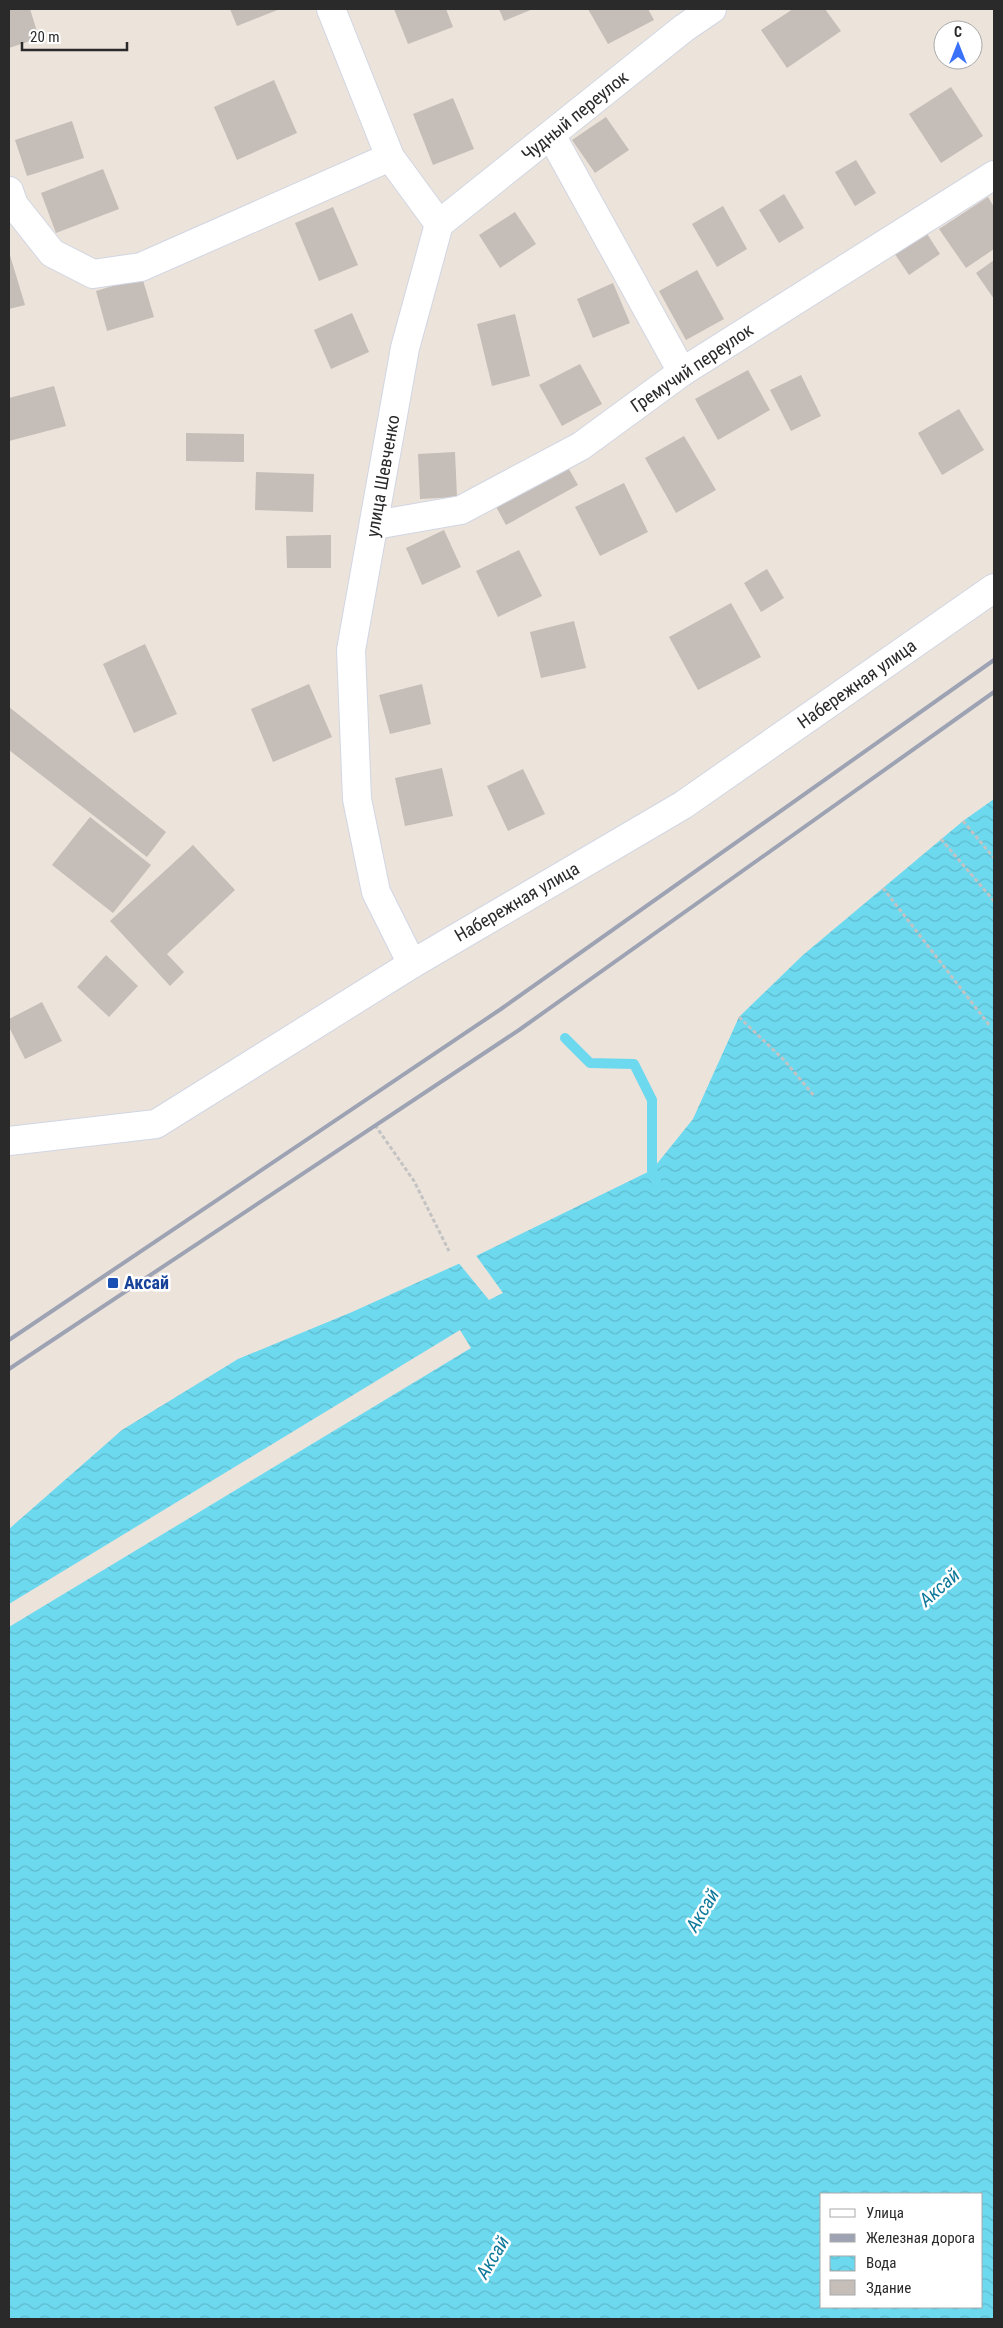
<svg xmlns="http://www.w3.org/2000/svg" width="1003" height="2328" font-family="'Roboto Condensed',sans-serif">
  <defs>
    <pattern id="water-waves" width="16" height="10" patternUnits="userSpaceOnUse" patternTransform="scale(1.25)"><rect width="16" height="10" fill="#6dd9ef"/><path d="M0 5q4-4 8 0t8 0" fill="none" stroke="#5fbacd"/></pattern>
  </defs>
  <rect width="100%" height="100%" fill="#ece3db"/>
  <path fill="url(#water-waves)" fill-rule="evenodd" d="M 994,799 L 994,2319 L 9,2319 L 9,1529 L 122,1430 L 238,1359 L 352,1312 L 476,1256 L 652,1170 L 693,1119 L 739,1017 L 803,955 L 963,821 ZM 822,2194 L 982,2194 L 982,2307 L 822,2307 Z"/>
  <g fill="#ece3db">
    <polygon points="475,1254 503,1293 489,1300 457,1261"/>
    <polygon points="460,1330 471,1348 9,1627 9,1604"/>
  </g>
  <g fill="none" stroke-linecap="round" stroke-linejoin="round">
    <polyline stroke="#6dd9ef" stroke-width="10" points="565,1038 590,1063 634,1064 652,1100 652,1170 656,1181"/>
  </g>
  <g fill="#c4bdb8">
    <polygon points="9,9 30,9 39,38 9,48"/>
    <polygon points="230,9 280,9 237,26"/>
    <polygon points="394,9 446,9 453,27 408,44"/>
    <polygon points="499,9 533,9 504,21"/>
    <polygon points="588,9 648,9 654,20 608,44"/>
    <polygon points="793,9 825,9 841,31 787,68 761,30"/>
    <polygon points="274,80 297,133 237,160 214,107"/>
    <polygon points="951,87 983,136 941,163 909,114"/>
    <polygon points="453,98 474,149 433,165 413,114"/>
    <polygon points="606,117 629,150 595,173 572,140"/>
    <polygon points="72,121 84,158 27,176 15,140"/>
    <polygon points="856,160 876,193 855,206 835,172"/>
    <polygon points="103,169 119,209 56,233 41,193"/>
    <polygon points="784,194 804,228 779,243 759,210"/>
    <polygon points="988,197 994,207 994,249 966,268 939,229"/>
    <polygon points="723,206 747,249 717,267 692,224"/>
    <polygon points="333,207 358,265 319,281 295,223"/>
    <polygon points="515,212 536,244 500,268 479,235"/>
    <polygon points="922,226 940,254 909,275 890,247"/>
    <polygon points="9,252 25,305 9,309"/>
    <polygon points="994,260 994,299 976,273"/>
    <polygon points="697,270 724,319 686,340 659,291"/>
    <polygon points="142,277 154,317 107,331 96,291"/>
    <polygon points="613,283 630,323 593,338 577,299"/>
    <polygon points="352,313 369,352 331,369 314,330"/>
    <polygon points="515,314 530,376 492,386 477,324"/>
    <polygon points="580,364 602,404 562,426 539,385"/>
    <polygon points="748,370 770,410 718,440 695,399"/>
    <polygon points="801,375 821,416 791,431 770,390"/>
    <polygon points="54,386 66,426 9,441 9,398"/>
    <polygon points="959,409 984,450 942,475 918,433"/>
    <polygon points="186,433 244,434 244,462 186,461"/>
    <polygon points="684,436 716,490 676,513 645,458"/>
    <polygon points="455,452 457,497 420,499 418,454"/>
    <polygon points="566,464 578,485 506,525 494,503"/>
    <polygon points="256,472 314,474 313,512 255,510"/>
    <polygon points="624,483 648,532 600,556 575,507"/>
    <polygon points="444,530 461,567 422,585 406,548"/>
    <polygon points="331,535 331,568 287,568 286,536"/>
    <polygon points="519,550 542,596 498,617 476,571"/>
    <polygon points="767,569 784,598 761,612 744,583"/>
    <polygon points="731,603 761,657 698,690 669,637"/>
    <polygon points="574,621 586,668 541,678 530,632"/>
    <polygon points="145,644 177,714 134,733 103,664"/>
    <polygon points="309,684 332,737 273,762 251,709"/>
    <polygon points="422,684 431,724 390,734 379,695"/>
    <polygon points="9,707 166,832 147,857 9,750"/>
    <polygon points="442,768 453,816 405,826 395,778"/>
    <polygon points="523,769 545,814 508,831 487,786"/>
    <polygon points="90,817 151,865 113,913 52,865"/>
    <polygon points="193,845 235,890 167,954 184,972 170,986 110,921"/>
    <polygon points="106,955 138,986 109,1017 77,987"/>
    <polygon points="42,1002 62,1041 25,1059 9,1027 9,1019"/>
  </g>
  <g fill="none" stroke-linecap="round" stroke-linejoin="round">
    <g stroke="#d1d6e3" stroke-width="30">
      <g id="minor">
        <polyline points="331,9 390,157 439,224 405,348 351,650 357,799 376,892 412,964"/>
        <polyline points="551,135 682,372"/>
        <polyline points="9,191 14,205 52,253 93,274 141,267 390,157"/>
        <polyline points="439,224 684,28 712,9"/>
        <polyline points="375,525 461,510 581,446 682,372 994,175"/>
        <polyline points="9,1141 156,1124 412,964 683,805 994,588"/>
      </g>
    </g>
    <g stroke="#c3c3c3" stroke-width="3" stroke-dasharray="4 2.5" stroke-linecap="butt">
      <polyline points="963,821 994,858"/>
      <polyline points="941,839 994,901"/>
      <polyline points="883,888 990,1026"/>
      <polyline points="739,1017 785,1061 815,1097"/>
      <polyline points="375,1125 414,1181 449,1251"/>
    </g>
    <use href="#minor" stroke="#fff" stroke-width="28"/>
    <g stroke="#9ea3b4" stroke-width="4">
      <polyline points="9,1340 501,1009 994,660"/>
      <polyline points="9,1369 519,1030 994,692"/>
    </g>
  </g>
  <rect fill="#1a4fb4" stroke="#fff" stroke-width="2" x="107" y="1277" width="12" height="12" rx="2.5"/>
  <g text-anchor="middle" stroke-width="5" stroke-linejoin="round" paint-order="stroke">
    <g font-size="18" fill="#2a2a2a" stroke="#fff">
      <text transform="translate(575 116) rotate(-39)" y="6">Чудный переулок</text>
      <text transform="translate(692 368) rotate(-34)" y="6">Гремучий переулок</text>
      <text transform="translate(383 476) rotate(-80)" y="6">улица Шевченко</text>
      <text transform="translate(857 684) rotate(-35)" y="6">Набережная улица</text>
      <text transform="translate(517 902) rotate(-30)" y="6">Набережная улица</text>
    </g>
    <g font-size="18" font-weight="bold" fill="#164399" stroke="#fff" text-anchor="start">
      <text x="124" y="1289">Аксай</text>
    </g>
    <g font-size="19" font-style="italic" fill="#0d789a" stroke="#fff">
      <text transform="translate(939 1587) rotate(-41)" y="7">Аксай</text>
      <text transform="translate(702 1910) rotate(-59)" y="7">Аксай</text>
      <text transform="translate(492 2257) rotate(-59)" y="7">Аксай</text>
    </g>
  </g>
  <rect width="1003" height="2328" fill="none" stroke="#2a2a2a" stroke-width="20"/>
  <rect x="820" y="2193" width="162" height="115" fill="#ffffff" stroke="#aaaaaa"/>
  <rect x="830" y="2209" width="25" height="8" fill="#ffffff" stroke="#aaaaaa"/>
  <text x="866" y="2218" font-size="15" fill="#2a2a2a">Улица</text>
  <rect x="830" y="2234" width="25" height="8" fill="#9ea3b4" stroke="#aaaaaa"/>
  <text x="866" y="2243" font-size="15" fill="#2a2a2a">Железная дорога</text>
  <rect x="830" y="2256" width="25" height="15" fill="url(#water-waves)" stroke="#aaaaaa"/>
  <text x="866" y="2268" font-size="15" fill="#2a2a2a">Вода</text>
  <rect x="830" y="2280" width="25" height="15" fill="#c4bdb8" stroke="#aaaaaa"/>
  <text x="866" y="2293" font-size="15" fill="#2a2a2a">Здание</text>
  <g transform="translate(958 45)"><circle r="24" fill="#ffffff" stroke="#aaaaaa"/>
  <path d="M0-4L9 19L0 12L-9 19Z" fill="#3a71fa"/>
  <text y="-8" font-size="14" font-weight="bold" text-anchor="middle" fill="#2a2a2a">С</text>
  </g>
  <path d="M22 42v8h105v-8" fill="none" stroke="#2a2a2a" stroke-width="2.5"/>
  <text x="30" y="42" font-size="15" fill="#2a2a2a" stroke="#ffffff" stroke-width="4" paint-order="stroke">20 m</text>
</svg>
